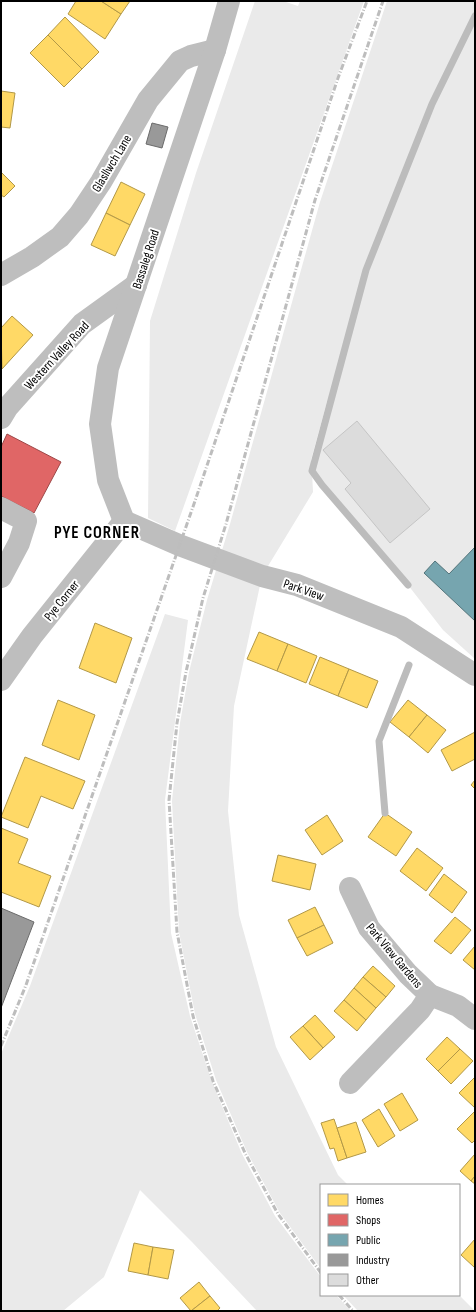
<svg xmlns="http://www.w3.org/2000/svg" width="476" height="1312" font-family="'Sofia Sans Condensed',sans-serif">
  <rect width="100%" height="100%" fill="#fff"/>
  <g fill="#eaeaea" fill-rule="evenodd">
    <polygon points="255,1 283,1 298,6 300,1 364,1 175,531 148,518 150,321 196,173"/>
    <path d="M 387,1 L 475,1 L 475,659 L 443,630 L 408,585 L 312,472 L 313,492 L 262,576 L 234,706 L 228,811 L 239,915 L 276,1047 L 338,1175 L 348,1185 L 321,1185 L 321,1269 L 280,1213 L 247,1152 L 216,1080 L 195,1014 L 179,932 L 172,801 L 180,723 L 189,672 L 207,600 L 230,524 L 320,202 ZM 328,398 L 312,469 L 311,460 Z"/>
    <polygon points="165,614 188,620 165,800 171,933 190,1016 212,1082 242,1154 275,1216 321,1277 321,1295 336,1295 351,1311 257,1311 192,1242 140,1190 104,1277 63,1311 1,1311 1,1054 30,986"/>
    <polygon points="343,1295 459,1295 475,1311 358,1311"/>
  </g>
  <g fill="#ffd966" stroke="#b29847">
    <polygon points="76,1 101,1 121,14 105,39 68,14"/>
    <polygon points="101,1 130,1 121,14"/>
    <polygon points="65,17 99,52 82,69 48,35"/>
    <polygon points="48,35 82,69 64,87 30,53"/>
    <polygon points="1,91 15,93 10,128 1,127"/>
    <polygon points="1,172 15,186 4,197 1,195"/>
    <polygon points="121,182 145,194 130,225 106,213"/>
    <polygon points="106,213 130,225 115,256 91,245"/>
    <polygon points="12,316 33,335 2,369 1,328"/>
    <polygon points="95,623 132,638 116,683 79,668"/>
    <polygon points="259,632 288,644 277,671 247,659"/>
    <polygon points="288,644 317,656 306,683 277,671"/>
    <polygon points="320,657 349,669 338,696 309,684"/>
    <polygon points="349,669 378,681 367,708 338,696"/>
    <polygon points="58,700 95,715 79,760 42,745"/>
    <polygon points="408,700 427,715 409,737 390,722"/>
    <polygon points="427,715 446,730 428,753 409,737"/>
    <polygon points="475,732 475,759 452,771 441,750"/>
    <polygon points="25,757 85,781 73,809 41,796 28,828 1,817"/>
    <polygon points="475,780 475,789 471,785"/>
    <polygon points="385,813 412,832 396,856 368,837"/>
    <polygon points="327,815 343,841 322,855 305,830"/>
    <polygon points="1,828 28,839 18,863 51,876 39,907 1,892"/>
    <polygon points="417,848 443,868 426,891 400,871"/>
    <polygon points="278,855 316,864 310,890 272,881"/>
    <polygon points="444,874 467,892 452,913 429,895"/>
    <polygon points="315,907 324,925 297,938 288,920"/>
    <polygon points="455,917 471,930 451,954 434,941"/>
    <polygon points="324,925 333,943 307,956 297,938"/>
    <polygon points="475,946 475,970 463,960"/>
    <polygon points="373,966 395,986 386,997 363,977"/>
    <polygon points="363,977 386,997 376,1008 354,988"/>
    <polygon points="354,988 376,1008 366,1020 344,1000"/>
    <polygon points="344,1000 366,1020 357,1031 334,1011"/>
    <polygon points="315,1015 335,1037 323,1048 303,1026"/>
    <polygon points="303,1026 323,1048 310,1060 290,1037"/>
    <polygon points="447,1037 460,1049 438,1071 426,1059"/>
    <polygon points="460,1049 473,1061 451,1084 438,1071"/>
    <polygon points="475,1077 475,1106 474,1107 459,1093"/>
    <polygon points="402,1093 418,1120 400,1131 384,1104"/>
    <polygon points="379,1109 395,1136 378,1147 362,1120"/>
    <polygon points="475,1111 475,1140 472,1143 457,1129"/>
    <polygon points="334,1119 347,1158 338,1161 334,1148 330,1149 321,1123"/>
    <polygon points="356,1122 366,1152 347,1158 337,1128"/>
    <polygon points="475,1154 475,1176 471,1181 460,1171"/>
    <polygon points="475,1176 475,1184 471,1181"/>
    <polygon points="475,1239 475,1266 474,1267 461,1255"/>
    <polygon points="134,1243 153,1247 148,1275 128,1271"/>
    <polygon points="153,1247 174,1250 168,1279 148,1275"/>
    <polygon points="199,1282 210,1296 191,1311 180,1298"/>
    <polygon points="210,1296 220,1308 217,1311 191,1311"/>
  </g>
  <polygon fill="#e06666" stroke="#9d4747" points="7,434 61,462 34,513 1,496 1,447"/>
  <polygon fill="#76a5af" stroke="#53747a" points="475,547 475,621 424,573 435,561 449,574"/>
  <g fill="#999" stroke="#6b6b6b">
    <polygon points="152,123 168,127 162,148 146,144"/>
    <polygon points="1,908 34,922 1,1008"/>
  </g>
  <g fill="none" stroke-linecap="round" stroke-linejoin="round">
    <g stroke="#bcbcbc" stroke-width="7">
      <polyline points="408,585 322,485 312,471 366,270 432,104 475,16"/>
      <polyline points="385,813 379,741 409,665"/>
    </g>
  </g>
  <polygon fill="#dcdcdc" stroke="#c5c5c5" points="357,421 430,509 390,543 345,489 351,483 323,450"/>
  <g fill="none" stroke-linecap="round" stroke-linejoin="round">
    <g stroke="#bebebe" stroke-width="22">
      <polyline points="1,275 32,257 60,237 79,215 101,182 148,100 180,61 191,56 215,50"/>
      <polyline points="1,418 7,408 82,324 136,285"/>
      <polyline points="1,508 26,521 19,543 1,577"/>
      <polyline points="124,521 108,480 100,424 108,368 215,50 229,1"/>
      <polyline points="124,521 179,545 262,576 297,585 401,627 475,675"/>
      <polyline points="1,680 32,636 124,521"/>
      <polyline points="350,888 369,928 408,974 430,995 458,1006 475,1019"/>
      <polyline points="350,1083 420,1010 430,995"/>
    </g>
    <g stroke="#bdbdbd" stroke-width="3" stroke-dasharray="6 2 1 2" stroke-linecap="butt">
      <polyline points="1,1046 26,985 195,501 338,78 367,1"/>
      <polyline points="321,1273 278,1214 245,1153 213,1081 193,1016 177,932 169,800 177,723 186,672 203,598 226,524 315,200 383,1"/>
      <polyline points="339,1295 353,1311"/>
    </g>
  </g>
  <g text-anchor="middle" stroke-width="4" stroke-linejoin="round" paint-order="stroke">
    <g font-size="13" fill="#000" stroke="#fff">
      <text transform="translate(111 163) rotate(-59)" y="5">Glasllwch Lane</text>
      <text transform="translate(145 259) rotate(-72)" y="5">Bassaleg Road</text>
      <text transform="translate(56 355) rotate(-47)" y="5">Western Valley Road</text>
      <text transform="translate(304 589) rotate(19)" y="5">Park View</text>
      <text transform="translate(61 600) rotate(-51)" y="5">Pye Corner</text>
      <text transform="translate(395 955) rotate(50)" y="5">Park View Gardens</text>
    </g>
    <g font-size="17" font-weight="bold" letter-spacing="1" fill="#000" stroke="#fff">
      <text x="97" y="538">PYE CORNER</text>
    </g>
  </g>
  <rect width="476" height="1312" fill="none" stroke="#000000" stroke-width="4"/>
  <rect x="320" y="1184" width="140" height="112" fill="#ffffff" stroke="#999999"/>
  <rect x="328" y="1194" width="20" height="12" fill="#ffd966" stroke="#999999"/>
  <text x="356" y="1204" font-size="12" fill="#000000">Homes</text>
  <rect x="328" y="1214" width="20" height="12" fill="#e06666" stroke="#999999"/>
  <text x="356" y="1224" font-size="12" fill="#000000">Shops</text>
  <rect x="328" y="1234" width="20" height="12" fill="#76a5af" stroke="#999999"/>
  <text x="356" y="1244" font-size="12" fill="#000000">Public</text>
  <rect x="328" y="1254" width="20" height="12" fill="#999999" stroke="#999999"/>
  <text x="356" y="1264" font-size="12" fill="#000000">Industry</text>
  <rect x="328" y="1274" width="20" height="12" fill="#dcdcdc" stroke="#999999"/>
  <text x="356" y="1284" font-size="12" fill="#000000">Other</text>
</svg>
